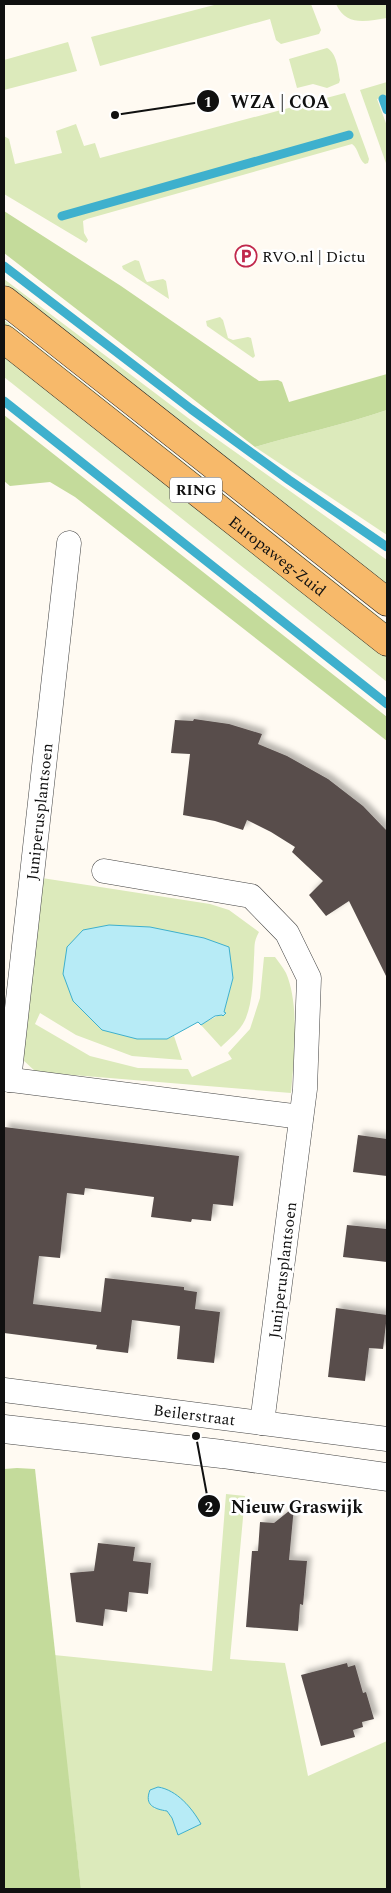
<svg xmlns="http://www.w3.org/2000/svg" width="391" height="1893" font-family="Spectral,serif">
  <defs>
    <filter id="shadow"><feDropShadow dx="4.5" dy="-4.5" stdDeviation="2.5" flood-color="#0004"/></filter>
  </defs>
  <rect width="100%" height="100%" fill="#fffaf2"/>
  <g fill="#dceabb" fill-rule="evenodd">
    <polygon points="218,4 311,4 321,30 319,34 281,44 276,40 270,19 100,66 91,37"/>
    <path d="M 336,4 L 387,4 L 387,18 C 367,21 346,27 336,4 Z"/>
    <polygon points="68,42 77,71 4,90 4,60"/>
    <path d="M 327,48 C 337,53 338,70 340,80 L 339,83 L 327,88 L 313,84 L 297,88 L 289,59 Z"/>
    <polygon points="387,82 387,99 386,96 377,99 387,126 387,166 360,90"/>
    <path d="M 345,93 L 366,150 L 369,159 L 368,163 L 365,164 C 358,159 359,149 352,144 L 87,219 L 83,221 L 84,233 L 88,240 L 86,243 L 4,194 L 4,136 L 9,139 L 15,164 L 62,153 L 56,131 L 76,124 L 84,146 L 95,143 L 100,158 Z"/>
    <polygon points="135,260 139,261 145,279 147,282 163,279 166,281 169,299 123,269 122,266"/>
    <polygon points="4,279 200,427 387,560 387,586 62,328 4,284"/>
    <polygon points="220,317 223,320 228,338 233,340 248,337 251,338 255,356 253,358 207,326 206,321"/>
    <polygon points="4,320 387,623 387,631 4,329"/>
    <polygon points="4,349 387,652 387,682 4,377"/>
    <path d="M 387,410 L 387,535 L 255,447 C 299,434 344,425 387,410 Z"/>
    <path d="M 42,878 L 210,904 L 229,910 L 259,932 C 253,943 255,946 254,958 C 253,977 253,1003 245,1020 C 240,1031 229,1039 221,1047 L 201,1025 C 206,1021 221,1015 224,1012 L 233,978 L 167,1039 L 174,1036 L 182,1060 L 132,1056 L 76,1035 L 40,1013 L 35,1024 L 90,1056 L 138,1068 L 188,1069 L 192,1077 L 232,1059 L 228,1053 L 250,1029 L 260,998 L 264,957 L 275,957 C 279,962 283,968 286,973 C 300,1005 294,1059 291,1093 L 36,1072 L 22,1059 Z"/>
    <path d="M 226,1494 L 245,1496 L 230,1659 L 285,1663 L 308,1776 L 387,1741 L 387,1889 L 81,1889 L 54,1655 L 212,1671 ZM 186,1804 L 200,1824 L 178,1835 L 172,1818 L 167,1811 L 153,1808 Z"/>
  </g>
  <g fill="#c4db9b">
    <path d="M 4,211 L 121,286 L 259,381 L 278,380 L 282,382 L 289,402 L 387,374 L 387,410 C 344,425 299,434 255,447 L 4,253 Z"/>
    <polygon points="4,415 387,717 387,741 75,497 50,482 10,486 4,481"/>
    <polygon points="17,1468 35,1469 81,1889 4,1889 4,1469"/>
  </g>
  <g fill="#b7ebf6" stroke="#3eb0cd">
    <polygon points="109,925 150,927 204,938 229,947 233,978 224,1012 226,1013 223,1016 222,1015 215,1016 201,1025 198,1022 167,1039 137,1039 102,1030 73,1001 63,974 67,947 83,930"/>
    <path d="M 158,1787 C 177,1790 192,1808 201,1824 L 178,1835 L 172,1818 L 167,1811 C 154,1809 144,1805 150,1790 Z"/>
  </g>
  <g fill="none" stroke-linecap="round" stroke-linejoin="round">
    <g stroke="#3eb0cd" stroke-width="9">
      <polyline points="383,99 387,110"/>
      <polyline points="62,216 349,135"/>
      <polyline points="4,266 191,409 289,480 387,547"/>
      <polyline points="4,401 387,704"/>
    </g>
  </g>
  <g fill="#584e4c" filter="url(#shadow)">
    <polygon points="194,719 229,724 262,734 258,744 287,756 328,779 363,806 387,831 387,978 349,901 326,916 309,895 323,881 292,852 295,847 271,832 247,820 243,830 215,821 183,815 190,754 171,753 175,720 193,721"/>
    <polygon points="4,1127 239,1156 233,1206 213,1204 211,1221 192,1219 191,1222 151,1217 154,1197 85,1188 84,1195 67,1193 60,1258 39,1256 33,1304 101,1312 105,1278 184,1287 184,1290 197,1292 195,1309 220,1312 214,1363 177,1359 180,1326 132,1320 128,1353 96,1349 97,1345 4,1333"/>
    <polygon points="358,1135 387,1139 387,1176 353,1172"/>
    <polygon points="347,1225 387,1229 387,1262 343,1257"/>
    <polygon points="336,1308 387,1315 383,1349 369,1348 365,1381 328,1377"/>
    <polygon points="294,1507 289,1560 307,1561 303,1605 300,1604 298,1631 246,1627 252,1551 258,1551 260,1522 274,1523"/>
    <polygon points="98,1543 135,1547 133,1561 151,1563 148,1594 129,1592 127,1612 105,1609 103,1626 76,1622 70,1573 94,1571"/>
    <polygon points="347,1663 348,1667 355,1665 363,1693 366,1692 374,1719 362,1722 363,1727 353,1730 355,1737 321,1746 301,1675"/>
  </g>
  <g fill="none" stroke-linecap="round" stroke-linejoin="round">
    <g stroke="#434343" stroke-width="25">
      <g id="minor">
        <polyline points="104,871 251,896 287,933 309,978 305,1089 262,1423"/>
        <polyline points="4,1079 301,1117"/>
        <path id="s1" d="M 9,1080 L 69,543"/>
        <path id="s2" d="M 4,1390 L 387,1439"/>
      </g>
    </g>
    <g stroke="#434343" stroke-width="29">
      <polyline id="tertiary" points="4,1429 222,1454 387,1477"/>
    </g>
    <g stroke="#212121" stroke-width="29">
      <g id="primary">
        <polyline points="4,300 387,602"/>
        <path id="s3" d="M 4,339 L 387,642"/>
      </g>
    </g>
    <use href="#minor" stroke="#fff" stroke-width="24"/>
    <use href="#tertiary" stroke="#fff" stroke-width="28"/>
    <use href="#primary" stroke="#f7b96a" stroke-width="28"/>
  </g>
  <defs>
    <g id="parking-ring" transform="scale(1.125)"><circle r="9.5" fill="#fff" stroke="#c0274c" stroke-width="1.5"/><path d="M-3.5-5.5H1a3.5 3.5 0 0 1 0 7H-1V5.5H-3.5ZM-1-3.4V-.6H.8a1.4 1.4 0 0 0 0-2.8Z" fill="#c0274c"/></g>
  </defs>
  <g fill-rule="evenodd">
    <use href="#parking-ring" x="246" y="256"/>
  </g>
  <g text-anchor="middle" stroke-width="5" stroke-linejoin="round" paint-order="stroke">
    <rect fill="#fff" stroke="#585858" stroke-width="1" x="170" y="477.5" width="52" height="25" rx="4"/>
    <g font-size="15" font-weight="bold" fill="#101010">
      <text x="196" y="495">RING</text>
    </g>
    <g font-size="16" fill="#101010" stroke="#fff" text-anchor="start">
      <text x="262" y="262">RVO.nl | Dictu</text>
    </g>
    <g font-size="16" fill="#101010" stroke="#fff">
      <text dy="6" stroke="none"><textPath href="#s3" startOffset="349">Europaweg-Zuid</textPath></text>
      <text dy="6" stroke="none"><textPath href="#s1" startOffset="270">Juniperusplantsoen</textPath></text>
      <text transform="translate(282 1270) rotate(-83)" y="6">Juniperusplantsoen</text>
      <text dy="6" stroke="none"><textPath href="#s2" startOffset="192">Beilerstraat</textPath></text>
    </g>
  </g>
  <path fill="none" stroke="#101010" stroke-width="2" d="M115 115L208 101M196 1436L209 1506"/>
  <g fill="#101010" stroke="#fff" stroke-width="2">
    <circle cx="115" cy="115" r="5"/>
    <circle cx="196" cy="1436" r="5"/>
    <circle cx="208" cy="101" r="12"/>
    <circle cx="209" cy="1506" r="12"/>
  </g>
  <g font-size="15" text-anchor="middle" font-weight="bold" fill="#fff">
    <text x="208" y="107">1</text>
    <text x="209" y="1512">2</text>
  </g>
  <g font-size="18" text-anchor="middle" font-weight="bold" fill="#101010" stroke="#fff" stroke-width="5" stroke-linejoin="round" paint-order="stroke">
    <text x="280" y="108">WZA | COA</text>
    <text x="297" y="1513">Nieuw Graswijk</text>
  </g>
  <rect width="391" height="1893" fill="none" stroke="#101010" stroke-width="10"/>
</svg>
